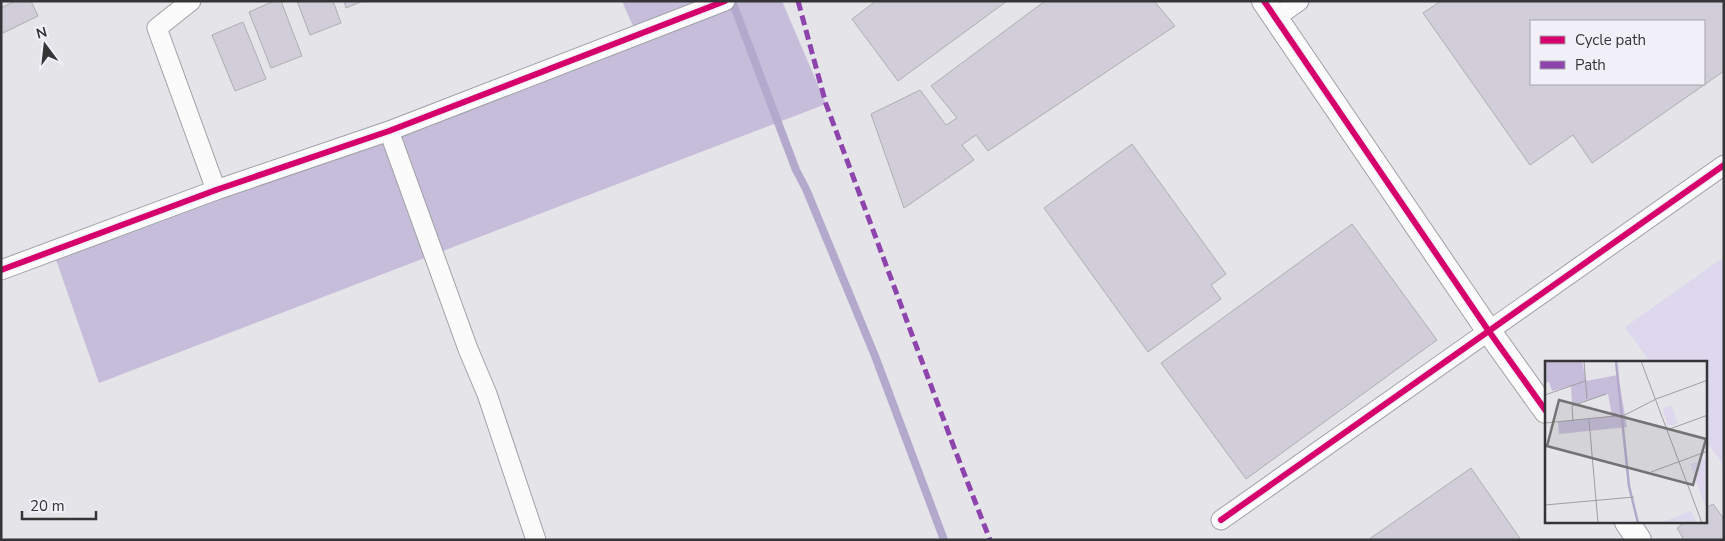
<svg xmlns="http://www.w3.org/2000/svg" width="1725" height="541" font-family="'Nunito Sans',sans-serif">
  <rect width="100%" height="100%" fill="#e5e4e9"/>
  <polygon fill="#ddd8ee" points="1724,257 1724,466 1706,441 1706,362 1650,362 1625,327"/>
  <polygon fill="#c5bdda" points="622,1 782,1 826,104 99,383 53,251 503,76 523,80 633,26"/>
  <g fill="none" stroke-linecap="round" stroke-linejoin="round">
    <polyline stroke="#b3a9cc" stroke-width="8" points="732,1 796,170 806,189 875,356 944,540"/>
  </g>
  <g fill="#d1ced9" stroke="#aeaeb1" fill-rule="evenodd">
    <polygon points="15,1 31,1 38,16 1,34 1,8"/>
    <polygon points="274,1 281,1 302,56 271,68 249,12"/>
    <polygon points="297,1 333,1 341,23 310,35"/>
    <polygon points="344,1 363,1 346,8"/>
    <polygon points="876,1 1007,1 898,81 852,19"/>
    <polygon points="1045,1 1154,1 1175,26 988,151 976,135 962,145 974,160 904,208 871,114 920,90 946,125 957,118 931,86"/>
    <path d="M 1441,1 L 1724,1 L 1724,71 L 1592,163 L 1573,135 L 1530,165 L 1423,13 ZM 1531,21 L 1704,21 L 1704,84 L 1531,84 Z"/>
    <polygon points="243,22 266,79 235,91 212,35"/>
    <polygon points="1132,144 1226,274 1211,285 1221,299 1148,352 1044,208"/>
    <polygon points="1352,224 1437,340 1246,479 1161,363"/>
    <polygon points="1471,468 1521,540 1368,540"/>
    <polygon points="1713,504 1724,519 1724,540 1684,540 1677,528 1685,522 1706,522 1706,508"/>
  </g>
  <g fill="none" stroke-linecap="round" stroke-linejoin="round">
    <g stroke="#a1a0a4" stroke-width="21">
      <g id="minor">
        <polyline points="191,1 157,28 216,190"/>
        <polyline points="1275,18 1299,1"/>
        <polyline points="389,131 468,349 487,394 536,540"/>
        <polyline points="1,270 216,190 389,131 725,1"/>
        <polyline points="1221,520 1724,165"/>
      </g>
    </g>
    <g stroke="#a1a0a4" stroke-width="26">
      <g id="tertiary">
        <polyline points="1264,1 1488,330 1546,411"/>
        <polyline points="1627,522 1639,540"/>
      </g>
    </g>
    <use href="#minor" stroke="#fbfbfc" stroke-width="19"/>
    <use href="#tertiary" stroke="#fbfbfc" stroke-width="24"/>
    <polyline stroke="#8e44ad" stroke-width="5" stroke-dasharray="10 5" stroke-linecap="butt" points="798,1 826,104 955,450 990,540"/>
    <g stroke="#f1eff8" stroke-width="9">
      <g id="cycleway">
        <polyline points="1264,1 1488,330 1546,411"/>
        <polyline points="1,270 216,190 389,131 725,1"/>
        <polyline points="1221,520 1724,165"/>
      </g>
    </g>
    <use href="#cycleway" stroke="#d6006c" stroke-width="6"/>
  </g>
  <g transform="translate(1545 361)">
    <rect width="162" height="162" fill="#e5e4e9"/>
    <path d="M 126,44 L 133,62 L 127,65 L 122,63 L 118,47 ZM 162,97 L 163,144 L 160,145 L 145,103 ZM 146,150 L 151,160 L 118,161 Z" fill="#ddd8ee"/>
    <path d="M 0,0 L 37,0 L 41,20 L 73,14 L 82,66 L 14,73 L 13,61 L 67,55 L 63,33 L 27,44 L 26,25 L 7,30 L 4,21 L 0,22 Z" fill="#c5bdda"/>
    <path fill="none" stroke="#b3a9cc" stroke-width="2.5" d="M 71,0 L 84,125 L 93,162"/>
    <path fill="none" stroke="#9f9ea2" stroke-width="1" d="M 39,0 L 42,38M 96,0 L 157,162M 0,34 L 40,20M 44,59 L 53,162M 28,60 L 27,45 L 61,33M 0,62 L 80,54 L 111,38 L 163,19M 122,69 L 163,54M 106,111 L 163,90M 0,144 L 89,136"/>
    <path fill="#737275" fill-opacity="0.15" stroke="#737275" stroke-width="2.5" d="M 14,39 L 161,78 L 148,124 L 2,85 Z"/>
    <rect width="162" height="162" fill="none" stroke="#353437" stroke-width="2.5"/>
  </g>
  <rect width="1725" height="541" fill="none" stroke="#353437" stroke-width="5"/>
  <rect x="1530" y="20" width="175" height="65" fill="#f1eff8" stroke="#a6a4ab"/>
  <rect x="1540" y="36" width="25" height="8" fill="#d6006c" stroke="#a6a4ab"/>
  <text x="1575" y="45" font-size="15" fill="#353437">Cycle path</text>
  <rect x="1540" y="61" width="25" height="8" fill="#8e44ad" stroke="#a6a4ab"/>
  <text x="1575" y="70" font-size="15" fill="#353437">Path</text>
  <g transform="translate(45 45) rotate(345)" stroke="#f1eff8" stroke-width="4" paint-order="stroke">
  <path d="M0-4L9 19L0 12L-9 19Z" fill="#353437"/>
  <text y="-8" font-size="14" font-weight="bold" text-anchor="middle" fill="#353437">N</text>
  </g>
  <path d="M22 511v8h74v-8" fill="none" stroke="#353437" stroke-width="2.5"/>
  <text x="30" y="511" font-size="15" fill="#353437" stroke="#f1eff8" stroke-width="4" paint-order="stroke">20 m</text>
</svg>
